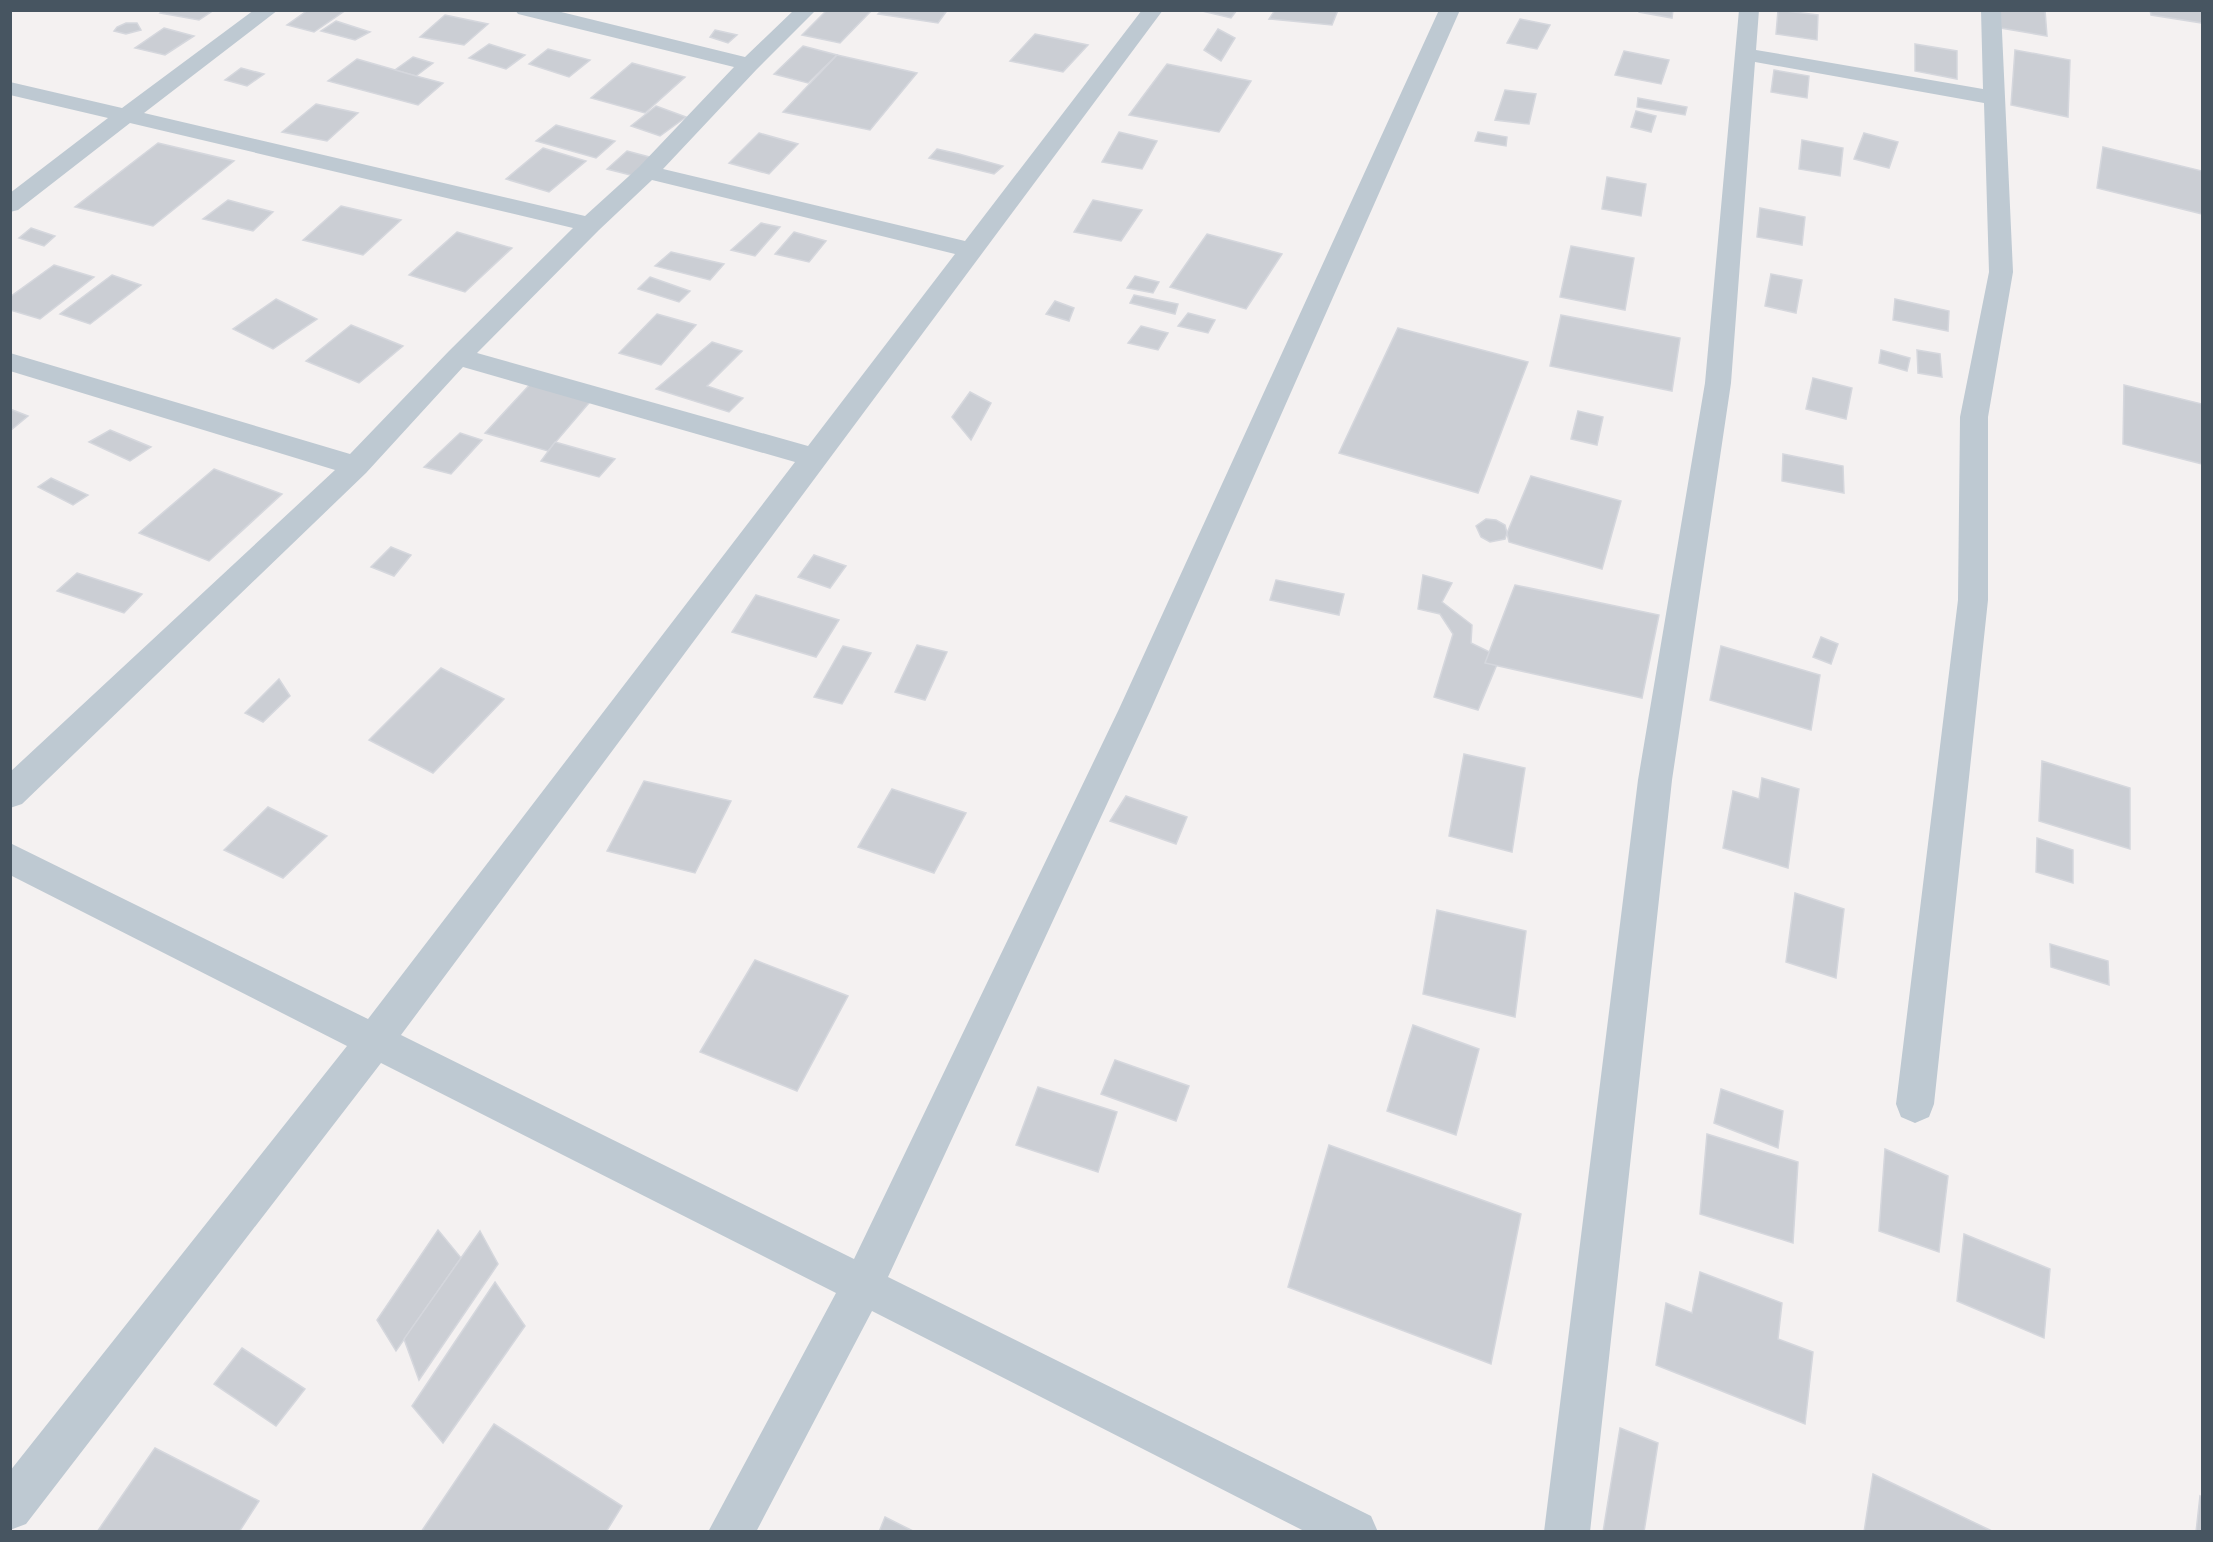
<svg xmlns="http://www.w3.org/2000/svg" width="2213" height="1542" font-family="Montserrat,sans-serif">
  <rect width="100%" height="100%" fill="#f4f1f1"/>
  <g fill="#cbced4" stroke="#d5d7dd" stroke-width="1.5">
    <polygon points="163,10 214,10 199,20 160,13"/>
    <polygon points="308,10 346,10 314,32 287,25"/>
    <polygon points="827,10 872,10 840,43 802,35"/>
    <polygon points="882,10 938,10 946,12 938,23 878,14"/>
    <polygon points="1198,10 1237,10 1231,18"/>
    <polygon points="1275,10 1338,10 1332,25 1269,19"/>
    <polygon points="1639,10 1673,10 1672,18 1639,12"/>
    <polygon points="1778,10 1818,15 1817,40 1776,34"/>
    <polygon points="2000,10 2045,10 2047,36 2001,28"/>
    <polygon points="2150,10 2202,10 2202,23 2151,15"/>
    <polygon points="445,15 488,24 464,45 420,37"/>
    <polygon points="1520,19 1550,25 1537,49 1507,43"/>
    <polygon points="336,21 370,32 355,40 321,31"/>
    <polygon points="126,23 137,23 141,30 126,34 114,31 117,27"/>
    <polygon points="164,28 194,36 165,55 135,48"/>
    <polygon points="1218,29 1235,38 1221,61 1204,50"/>
    <polygon points="715,30 737,35 728,43 710,37"/>
    <polygon points="1035,34 1088,45 1063,72 1010,61"/>
    <polygon points="489,44 525,55 506,69 469,58"/>
    <polygon points="1915,44 1957,51 1957,79 1915,71"/>
    <polygon points="803,46 837,55 808,83 774,74"/>
    <polygon points="548,49 590,60 569,77 529,64"/>
    <polygon points="2015,50 2070,60 2068,117 2011,105"/>
    <polygon points="1624,51 1669,60 1661,84 1615,75"/>
    <polygon points="837,55 917,73 870,130 783,112"/>
    <polygon points="413,57 433,63 416,76 395,70"/>
    <polygon points="357,59 416,76 443,83 418,105 328,81"/>
    <polygon points="632,63 685,77 645,113 591,98"/>
    <polygon points="1167,64 1251,81 1219,132 1129,115"/>
    <polygon points="241,68 264,74 247,86 225,80"/>
    <polygon points="1774,70 1809,76 1807,98 1771,92"/>
    <polygon points="1505,90 1536,94 1529,124 1495,120"/>
    <polygon points="1638,98 1687,107 1685,115 1637,107"/>
    <polygon points="316,104 358,113 327,141 282,132"/>
    <polygon points="656,106 686,117 660,136 631,126"/>
    <polygon points="1636,111 1656,116 1651,132 1631,127"/>
    <polygon points="556,125 615,141 596,158 536,141"/>
    <polygon points="1119,132 1157,141 1142,169 1102,162"/>
    <polygon points="1478,132 1507,137 1506,146 1475,141"/>
    <polygon points="759,133 798,144 769,174 729,163"/>
    <polygon points="1864,133 1898,142 1889,168 1854,159"/>
    <polygon points="1802,140 1843,148 1840,176 1799,169"/>
    <polygon points="158,143 234,161 153,226 75,207"/>
    <polygon points="2103,147 2202,171 2202,214 2097,188"/>
    <polygon points="543,148 586,161 549,192 506,179"/>
    <polygon points="937,149 959,154 1003,166 994,174 929,158"/>
    <polygon points="627,151 653,158 634,176 607,169"/>
    <polygon points="1607,177 1646,184 1641,216 1602,209"/>
    <polygon points="228,200 273,212 253,231 203,219"/>
    <polygon points="1093,200 1142,210 1121,241 1074,232"/>
    <polygon points="341,206 401,220 363,255 303,240"/>
    <polygon points="1760,208 1805,217 1802,245 1757,237"/>
    <polygon points="761,223 780,227 755,256 731,250"/>
    <polygon points="31,228 55,236 44,246 19,238"/>
    <polygon points="457,232 512,248 465,292 409,275"/>
    <polygon points="794,232 826,241 809,262 775,254"/>
    <polygon points="1207,234 1282,254 1246,309 1170,287"/>
    <polygon points="1571,246 1634,258 1625,310 1560,297"/>
    <polygon points="671,252 724,264 710,280 655,266"/>
    <polygon points="54,265 94,277 40,319 10,310 10,297"/>
    <polygon points="1771,274 1802,280 1796,313 1765,306"/>
    <polygon points="112,275 141,285 90,324 60,314"/>
    <polygon points="1135,276 1159,282 1153,293 1127,288"/>
    <polygon points="650,277 690,291 679,302 638,289"/>
    <polygon points="1134,295 1178,304 1175,314 1130,303"/>
    <polygon points="276,299 317,319 273,349 233,329"/>
    <polygon points="1895,299 1949,311 1948,331 1893,320"/>
    <polygon points="1055,301 1074,308 1069,321 1046,314"/>
    <polygon points="1188,313 1215,320 1208,333 1178,326"/>
    <polygon points="657,314 696,325 661,365 619,353"/>
    <polygon points="1561,315 1680,338 1672,391 1550,366"/>
    <polygon points="351,325 403,346 359,383 306,361"/>
    <polygon points="1141,326 1168,333 1158,350 1128,343"/>
    <polygon points="1398,328 1528,362 1478,493 1339,453"/>
    <polygon points="712,342 742,351 707,386 743,398 729,412 656,389"/>
    <polygon points="1881,350 1910,358 1907,371 1879,363"/>
    <polygon points="1917,350 1940,354 1942,377 1918,373"/>
    <polygon points="1813,378 1852,388 1846,419 1806,409"/>
    <polygon points="534,380 595,396 548,451 485,433"/>
    <polygon points="2124,385 2202,404 2202,464 2123,444"/>
    <polygon points="970,392 991,403 971,440 952,417"/>
    <polygon points="10,409 28,416 10,431"/>
    <polygon points="1578,411 1603,417 1597,445 1571,439"/>
    <polygon points="110,430 151,447 130,461 89,442"/>
    <polygon points="460,433 482,440 451,474 424,467"/>
    <polygon points="555,442 615,459 599,477 541,461"/>
    <polygon points="1783,454 1843,466 1844,493 1782,481"/>
    <polygon points="214,469 282,494 209,561 139,533"/>
    <polygon points="1531,476 1621,501 1602,569 1509,542 1507,533"/>
    <polygon points="51,478 88,495 73,505 38,487"/>
    <polygon points="1486,519 1496,520 1505,525 1507,533 1505,539 1490,542 1481,537 1476,526"/>
    <polygon points="391,547 411,555 394,576 371,567"/>
    <polygon points="814,555 846,566 830,588 798,577"/>
    <polygon points="77,573 142,594 124,613 57,591"/>
    <polygon points="1423,575 1452,583 1442,602 1472,625 1471,643 1500,657 1478,710 1434,697 1453,634 1440,614 1418,609"/>
    <polygon points="1276,580 1344,594 1339,615 1270,600"/>
    <polygon points="1515,585 1659,615 1642,698 1485,663"/>
    <polygon points="756,595 839,620 816,657 732,632"/>
    <polygon points="1821,637 1838,644 1831,664 1813,657"/>
    <polygon points="917,645 947,652 925,700 895,692"/>
    <polygon points="843,646 871,653 842,704 814,697"/>
    <polygon points="1721,646 1820,675 1811,730 1710,700"/>
    <polygon points="441,668 504,699 433,773 369,740"/>
    <polygon points="279,679 290,696 263,722 245,713"/>
    <polygon points="1464,754 1525,768 1512,852 1449,836"/>
    <polygon points="2042,761 2130,788 2130,849 2039,821"/>
    <polygon points="1762,778 1799,789 1788,868 1723,848 1733,791 1759,799"/>
    <polygon points="644,781 731,801 695,873 607,851"/>
    <polygon points="892,789 966,813 934,873 858,847"/>
    <polygon points="1126,796 1187,817 1176,844 1110,821"/>
    <polygon points="268,807 327,836 283,878 224,850"/>
    <polygon points="2037,838 2073,850 2073,883 2036,872"/>
    <polygon points="1795,893 1844,909 1836,978 1786,962"/>
    <polygon points="1437,910 1526,931 1515,1017 1423,994"/>
    <polygon points="2050,944 2108,961 2109,985 2051,967"/>
    <polygon points="755,960 848,996 797,1091 700,1052"/>
    <polygon points="1413,1025 1479,1049 1456,1135 1387,1111"/>
    <polygon points="1115,1060 1189,1086 1176,1121 1101,1094"/>
    <polygon points="1038,1087 1117,1112 1098,1172 1016,1145"/>
    <polygon points="1721,1089 1783,1111 1778,1148 1714,1123"/>
    <polygon points="1707,1134 1798,1162 1793,1243 1700,1214"/>
    <polygon points="1329,1145 1521,1214 1491,1364 1288,1287"/>
    <polygon points="1885,1149 1948,1176 1939,1252 1879,1231"/>
    <polygon points="438,1230 461,1258 396,1351 377,1320"/>
    <polygon points="480,1231 498,1264 419,1380 404,1339"/>
    <polygon points="1964,1234 2050,1269 2044,1338 1957,1301"/>
    <polygon points="1700,1272 1782,1303 1778,1339 1813,1352 1805,1424 1656,1365 1666,1303 1692,1313"/>
    <polygon points="495,1282 525,1326 443,1443 412,1406"/>
    <polygon points="242,1348 305,1389 276,1426 214,1384"/>
    <polygon points="494,1424 622,1506 606,1532 421,1532"/>
    <polygon points="1620,1428 1658,1443 1644,1532 1603,1532"/>
    <polygon points="155,1448 259,1501 239,1532 97,1532"/>
    <polygon points="1873,1474 1994,1532 1864,1532"/>
    <polygon points="2200,1496 2202,1497 2202,1532 2196,1532"/>
    <polygon points="885,1517 915,1532 879,1532"/>
  </g>
  <g fill="none" stroke-linecap="round" stroke-linejoin="round">
    <g fill="#bec9d2" fill-rule="evenodd">
      <path d="M 254,10 L 278,10 L 144,113 L 585,216 L 639,167 L 734,67 L 518,14 L 515,10 L 553,10 L 745,57 L 794,10 L 816,10 L 757,69 L 663,169 L 965,241 L 1142,10 L 1163,10 L 401,1035 L 854,1259 L 1119,709 L 1439,10 L 1460,10 L 1151,709 L 888,1277 L 1371,1516 L 1378,1532 L 1306,1532 L 872,1311 L 756,1532 L 708,1532 L 836,1293 L 381,1063 L 26,1524 L 10,1530 L 10,1471 L 347,1046 L 10,875 L 10,843 L 368,1019 L 795,462 L 463,367 L 366,473 L 22,804 L 10,808 L 10,772 L 335,470 L 10,371 L 10,353 L 350,454 L 449,351 L 573,228 L 130,123 L 18,210 L 10,212 L 10,193 L 108,118 L 10,95 L 10,82 L 122,108 ZM 652,180 L 955,254 L 808,446 L 477,353 L 599,230 Z"/>
      <polygon points="1739,10 1759,10 1756,50 1983,89 1981,10 2001,10 2013,272 1988,417 1988,600 1934,1104 1929,1117 1915,1123 1901,1117 1896,1104 1958,600 1960,417 1989,272 1984,103 1755,62 1731,383 1672,780 1590,1532 1544,1532 1638,780 1705,383"/>
    </g>
  </g>
  <rect width="2213" height="1542" fill="none" stroke="#475561" stroke-width="24"/>
</svg>
